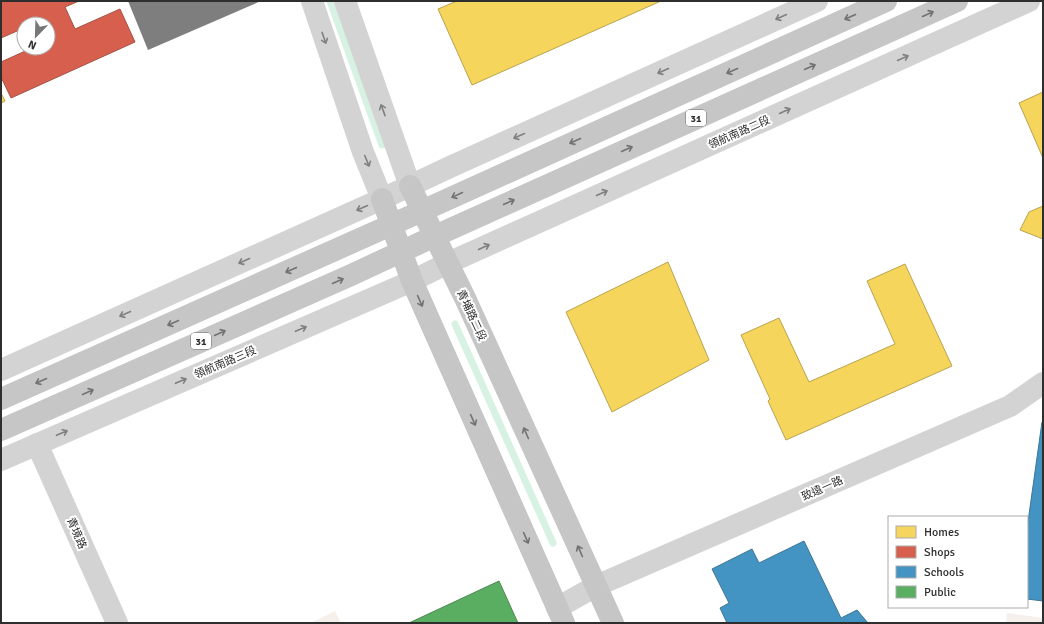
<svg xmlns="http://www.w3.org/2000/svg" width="1044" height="624" font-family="Signika,'Noto Sans TC',sans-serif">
  <rect width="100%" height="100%" fill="#fff"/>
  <g fill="#f5f0eb">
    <polygon points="335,611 341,623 311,623"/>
    <polygon points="1007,613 1043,618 1043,623 1006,623"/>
  </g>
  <g fill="#f6d55c" stroke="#baa34e">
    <polygon points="457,1 661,1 472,85 438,9"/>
    <polygon points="1043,92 1043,158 1019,103"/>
    <polygon points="1,93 5,101 1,103"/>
    <polygon points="1043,206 1043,239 1020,230 1029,212"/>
    <polygon points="668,262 709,360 612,412 566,312"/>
    <polygon points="905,264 952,366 786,440 768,401 770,399 741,335 779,318 809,382 895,344 867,281"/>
  </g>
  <polygon fill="#d6604d" stroke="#a45144" points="1,1 79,1 65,7 75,29 120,9 135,42 11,98 1,77 1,62 32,48 48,48 48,24 35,24 35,23 24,24 24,28 1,38"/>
  <g fill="#4393c3" stroke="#3d7596">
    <polygon points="1042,422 1043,422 1043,601 1027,599 1027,529"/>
    <polygon points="804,541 841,618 857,610 868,623 727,623 720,608 729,603 712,569 752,549 759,563"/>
  </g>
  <polygon fill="#5aae61" stroke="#4d8852" points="499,581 518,623 409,623"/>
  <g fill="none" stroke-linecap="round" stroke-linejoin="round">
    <g stroke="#d7f2e3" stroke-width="7">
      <polyline points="330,1 382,145"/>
      <polyline points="455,324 553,543"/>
    </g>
  </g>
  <polygon fill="#7e7e7e" points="128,1 261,1 148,50"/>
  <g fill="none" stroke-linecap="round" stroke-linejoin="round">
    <g stroke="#d3d3d3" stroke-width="22">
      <polyline points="312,1 363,152 382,199"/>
      <polyline points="345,1 410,186"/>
      <polyline points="1,370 382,199 450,167 817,1"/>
      <polyline points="37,444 117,623"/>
      <polyline points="1,460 412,281 448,263 1029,1"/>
      <polyline points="557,608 596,586 1010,406 1043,383"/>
    </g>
    <g stroke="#c6c6c6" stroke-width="22">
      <polyline points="410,186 465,298 613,623"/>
      <polyline points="382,199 412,281 564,623"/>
      <polyline points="1,399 391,225 886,1"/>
      <polyline points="1,430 349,276 435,236 957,1"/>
    </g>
  </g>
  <defs><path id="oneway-shaft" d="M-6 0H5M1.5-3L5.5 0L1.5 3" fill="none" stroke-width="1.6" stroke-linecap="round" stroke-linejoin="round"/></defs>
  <g stroke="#727272">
    <use href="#oneway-shaft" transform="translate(928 14) rotate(-24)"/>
    <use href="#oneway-shaft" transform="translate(850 17) rotate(156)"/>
    <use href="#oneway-shaft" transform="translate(810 67) rotate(-24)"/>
    <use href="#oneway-shaft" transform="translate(732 71) rotate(156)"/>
    <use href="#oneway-shaft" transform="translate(575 141) rotate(156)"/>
    <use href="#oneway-shaft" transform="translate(627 149) rotate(-24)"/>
    <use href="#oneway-shaft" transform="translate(457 195) rotate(155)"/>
    <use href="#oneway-shaft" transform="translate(509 202) rotate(-24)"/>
    <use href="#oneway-shaft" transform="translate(291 270) rotate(156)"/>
    <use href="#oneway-shaft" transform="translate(338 281) rotate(-24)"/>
    <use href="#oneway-shaft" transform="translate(420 301) rotate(66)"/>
    <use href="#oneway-shaft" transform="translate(173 323) rotate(156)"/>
    <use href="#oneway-shaft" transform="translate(220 333) rotate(-24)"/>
    <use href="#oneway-shaft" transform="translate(41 381) rotate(156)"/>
    <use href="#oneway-shaft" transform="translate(88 392) rotate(-24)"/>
    <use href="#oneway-shaft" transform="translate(473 420) rotate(66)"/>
    <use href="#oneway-shaft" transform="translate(526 433) rotate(-114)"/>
    <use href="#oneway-shaft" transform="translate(526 538) rotate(66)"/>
    <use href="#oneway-shaft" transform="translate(580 551) rotate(-114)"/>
  </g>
  <g stroke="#808080">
    <use href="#oneway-shaft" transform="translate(781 17) rotate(156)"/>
    <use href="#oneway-shaft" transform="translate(324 38) rotate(71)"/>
    <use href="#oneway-shaft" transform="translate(903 58) rotate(-24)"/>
    <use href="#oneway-shaft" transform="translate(663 71) rotate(156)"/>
    <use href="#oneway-shaft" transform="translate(383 110) rotate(-110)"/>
    <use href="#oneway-shaft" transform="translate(785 111) rotate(-24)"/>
    <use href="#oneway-shaft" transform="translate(519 136) rotate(156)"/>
    <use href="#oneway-shaft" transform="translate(367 161) rotate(68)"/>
    <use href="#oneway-shaft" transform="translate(602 193) rotate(-24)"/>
    <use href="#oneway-shaft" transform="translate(362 208) rotate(156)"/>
    <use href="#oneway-shaft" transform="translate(484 247) rotate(-24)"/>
    <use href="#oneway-shaft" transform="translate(244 261) rotate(156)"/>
    <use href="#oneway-shaft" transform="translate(125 314) rotate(156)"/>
    <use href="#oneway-shaft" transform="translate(301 329) rotate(-23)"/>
    <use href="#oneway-shaft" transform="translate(181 381) rotate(-23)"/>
    <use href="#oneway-shaft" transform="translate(62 433) rotate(-23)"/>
  </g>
  <g text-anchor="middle" stroke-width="4" stroke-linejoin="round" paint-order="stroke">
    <g fill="#fff" stroke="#6d6d6d" stroke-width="1">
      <rect x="686" y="110" width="20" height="16" rx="3"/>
      <rect x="191" y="333" width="20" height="16" rx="3"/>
    </g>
    <g font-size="10" font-weight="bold" fill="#2e2e2e">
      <text x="696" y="122">31</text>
      <text x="201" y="345">31</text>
    </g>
    <g font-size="11" fill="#2e2e2e" stroke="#fff">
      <text transform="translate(739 132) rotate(-24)" y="4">領航南路二段</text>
      <text transform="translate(472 315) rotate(65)" y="4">青埔路二段</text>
      <text transform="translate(225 362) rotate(-23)" y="4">領航南路三段</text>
      <text transform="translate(822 488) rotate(-24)" y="4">致遠一路</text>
      <text transform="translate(77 533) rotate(66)" y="4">青境路</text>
    </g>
  </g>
  <rect width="1044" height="624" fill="none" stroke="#2e2e2e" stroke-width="4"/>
  <rect x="888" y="516" width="140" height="92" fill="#ffffff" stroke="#ababab"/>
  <rect x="896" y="526" width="20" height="12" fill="#f6d55c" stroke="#ababab"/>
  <text x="924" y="536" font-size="12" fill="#2e2e2e">Homes</text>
  <rect x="896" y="546" width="20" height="12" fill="#d6604d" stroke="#ababab"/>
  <text x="924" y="556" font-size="12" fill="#2e2e2e">Shops</text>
  <rect x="896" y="566" width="20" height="12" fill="#4393c3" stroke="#ababab"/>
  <text x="924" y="576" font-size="12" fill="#2e2e2e">Schools</text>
  <rect x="896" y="586" width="20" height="12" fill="#5aae61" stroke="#ababab"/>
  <text x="924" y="596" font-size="12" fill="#2e2e2e">Public</text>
  <g transform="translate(36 36) rotate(203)"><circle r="19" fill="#ffffff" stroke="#ababab"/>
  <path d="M0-3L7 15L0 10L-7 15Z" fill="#777777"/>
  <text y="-6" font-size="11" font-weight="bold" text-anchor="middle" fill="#2e2e2e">N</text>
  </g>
</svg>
